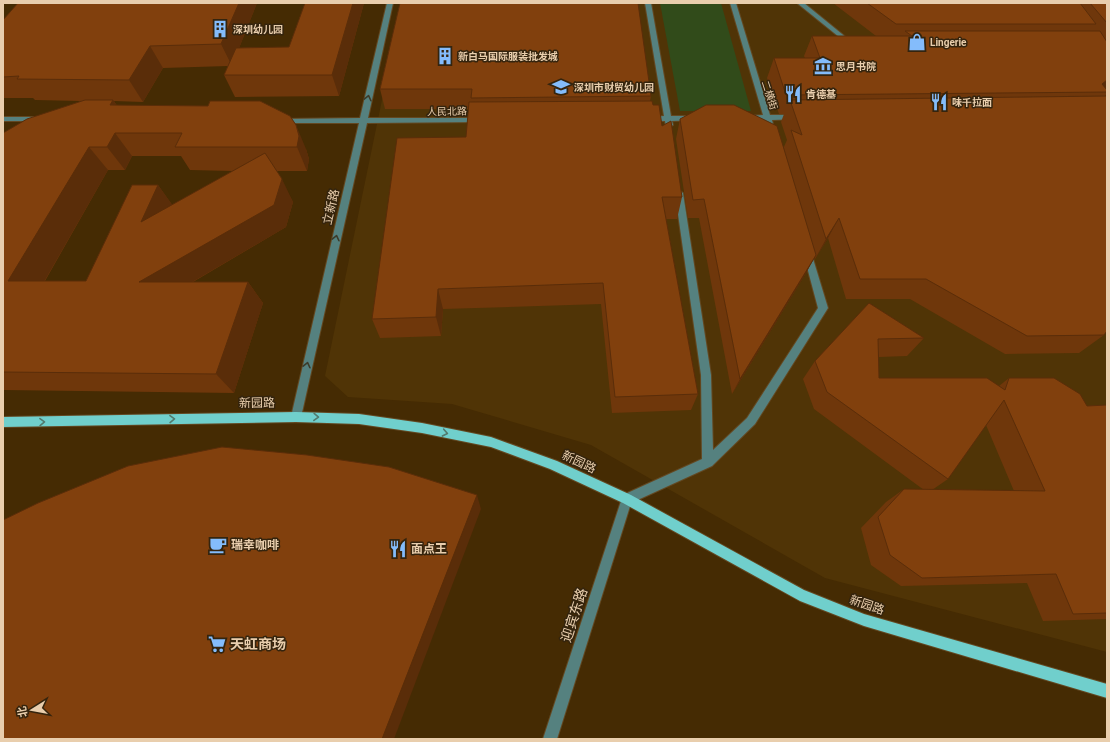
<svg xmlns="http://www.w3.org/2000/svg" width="1110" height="742" font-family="Roboto,'Noto Sans SC',sans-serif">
  <rect width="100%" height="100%" fill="#452b03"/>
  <polygon fill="#503406" points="402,3 1107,3 1107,652 825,578 591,445 452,404 348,397 325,376"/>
  <polygon fill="#314b1a" points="660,3 721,3 751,111 680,111"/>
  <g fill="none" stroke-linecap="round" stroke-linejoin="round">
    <g stroke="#634822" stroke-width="2">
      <g id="minor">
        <polygon points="387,3 393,3 368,118 481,118 485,120 481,122 367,123 301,417 300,420 296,422 292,420 291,417 359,123 281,123 277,121 281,119 360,118"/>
        <polygon points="645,3 651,3 671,116 698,116 698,120 672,121 673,125 669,127 666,127 665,121 649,121 645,119 649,117 664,116"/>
        <polygon points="730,3 736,3 770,115 797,115 801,117 800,119 772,120 773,124 769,126 766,126 764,120 747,120 743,118 747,116 763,115"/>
        <polygon points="797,3 804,3 853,43 853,45 849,45"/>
        <polygon points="3,117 41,117 45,119 41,121 3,121"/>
        <polygon points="679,190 683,193 711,375 713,450 747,418 818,308 803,252 804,250 810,250 811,252 828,308 755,424 712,466 631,503 557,739 543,739 623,495 702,459 701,375 675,193"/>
      </g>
    </g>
    <g stroke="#634822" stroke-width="2">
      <polygon id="major" points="296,412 359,414 422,423 491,437 557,461 631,495 804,590 864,614 1107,684 1107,698 864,626 800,601 623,503 550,469 491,447 422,433 359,424 296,422 3,427 3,417"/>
    </g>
    <use href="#minor" fill="#55817f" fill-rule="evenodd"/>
    <use href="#major" fill="#70cfcc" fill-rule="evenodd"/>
  </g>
  <g fill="#6f370b" fill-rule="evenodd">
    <path d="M 18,3 L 277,3 L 257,3 L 239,48 L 289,47 L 305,3 L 364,3 L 339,96 L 235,97 L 224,75 L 228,66 L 163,68 L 143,102 L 114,101 L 117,106 L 306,149 L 309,159 L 307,171 L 276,171 L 293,202 L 286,227 L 193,282 L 248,282 L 263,303 L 234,393 L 3,390 L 3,133 L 81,101 L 35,100 L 33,98 L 3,98 L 3,20 ZM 132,156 L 181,156 L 190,170 L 233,171 L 172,205 L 158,185 L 86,281 L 45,281 L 108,170 L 125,170 Z"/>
    <polygon points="400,3 651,96 650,101 653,105 662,126 682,197 677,219 666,219 698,394 691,410 612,413 601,304 443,309 441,336 380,338 372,319 466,137 469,109 385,109 380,89"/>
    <polygon points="833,3 1107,3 1107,86 1105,88 1107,90 1107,94 1105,96 1104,335 1079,353 1005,354 910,299 846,299 828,238 815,259 814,258 806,273 732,394 699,218 688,218 676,139 680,119 783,149 787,140 781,122 784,114 779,114 767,78 774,58 805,58 804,56 812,36 876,36"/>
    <path d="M 869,303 L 924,338 L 907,356 L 879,357 L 879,378 L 999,386 L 1009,378 L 1087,406 L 1107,405 L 1107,619 L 1043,621 L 1027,583 L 901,586 L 871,565 L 861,528 L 886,502 L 904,489 L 924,490 L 814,409 L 803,379 L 815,361 ZM 986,425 L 1014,491 L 932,490 L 948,479 Z"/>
  </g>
  <g fill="#5a2d09">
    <polygon points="239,3 257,3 232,66 221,44"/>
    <polygon points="353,3 364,3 339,96 332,75"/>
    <polygon points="150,46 163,68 143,102 129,80"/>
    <polygon points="1107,80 1107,86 1100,92 1102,84"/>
    <polygon points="113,100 130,124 110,105"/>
    <polygon points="296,125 306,149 309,159 307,171 297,147"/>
    <polygon points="115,133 132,156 125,170 107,147"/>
    <polygon points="89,147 108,170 33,301 8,281"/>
    <polygon points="282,179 293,202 286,227 158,302 139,282"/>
    <polygon points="158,185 174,207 141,222"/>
    <polygon points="839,218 828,238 815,259 826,239"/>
    <polygon points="816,255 806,273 732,394 740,379"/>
    <polygon points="248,282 263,303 234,393 216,374"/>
    <polygon points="438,289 443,309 441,336 436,317"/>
    <polygon points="477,495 481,509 394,739 382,739"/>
  </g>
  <g fill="#81400d" stroke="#5a2d09">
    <polygon points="18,3 239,3 221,44 150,46 129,80 17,79 19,76 3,77 3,20"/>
    <polygon points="305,3 353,3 332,75 224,75 236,48 289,47"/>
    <polygon points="400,3 638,3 651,96 471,98 472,89 380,89"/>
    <polygon points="867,3 1080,3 1096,24 896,24"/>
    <polygon points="1090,3 1107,3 1107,23"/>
    <polygon points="905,31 1100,31 1107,42 1107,80 1102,84 1107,90 1107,92 786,95 774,58 820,58 812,36 912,36"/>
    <polygon points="1107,96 1107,331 1104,335 1027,336 926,279 860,279 839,218 826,239 791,130 802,135 790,100"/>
    <polygon points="85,100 113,100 110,105 208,106 210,101 260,101 290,116 296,125 299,136 297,147 175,147 182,133 115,133 107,147 89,147 8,281 86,281 132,185 158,185 141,222 265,153 282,179 274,205 139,282 248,282 216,374 3,372 3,133 27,119"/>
    <polygon points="652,101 653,105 659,105 662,126 671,121 682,197 662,197 698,394 615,397 603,283 438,289 436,317 372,319 397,138 466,137 469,102"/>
    <polygon points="706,105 734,105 777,126 816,255 740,379 704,199 693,200 680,119"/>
    <polygon points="869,303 924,338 878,339 879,378 987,378 1005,390 1009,378 1054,378 1080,394 1087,406 1107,405 1107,613 1073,614 1056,574 922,578 890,555 878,517 904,489 1045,491 1004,400 948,479 827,392 815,361"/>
    <polygon points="222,447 307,455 389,467 477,495 382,739 3,739 3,520 38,503 128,466"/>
  </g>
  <defs><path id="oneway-chevron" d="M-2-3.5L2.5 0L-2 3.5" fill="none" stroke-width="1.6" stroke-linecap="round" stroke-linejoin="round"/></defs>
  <g stroke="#3c3b2a">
    <use href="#oneway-chevron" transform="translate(368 98) rotate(-77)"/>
    <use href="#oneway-chevron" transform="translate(336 238) rotate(-77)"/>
    <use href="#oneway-chevron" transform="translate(307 365) rotate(-77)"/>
  </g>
  <g stroke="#527a6d">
    <use href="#oneway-chevron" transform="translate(316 417) rotate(2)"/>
    <use href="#oneway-chevron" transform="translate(172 419) rotate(-1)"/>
    <use href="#oneway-chevron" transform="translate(42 422) rotate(-1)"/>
    <use href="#oneway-chevron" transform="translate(445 433) rotate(11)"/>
  </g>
  <defs>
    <g id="building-bare" transform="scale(1.38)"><path d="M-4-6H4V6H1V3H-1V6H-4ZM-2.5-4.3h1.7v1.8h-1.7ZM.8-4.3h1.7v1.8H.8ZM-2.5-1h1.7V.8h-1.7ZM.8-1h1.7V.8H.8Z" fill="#84bcfb" stroke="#34240e" stroke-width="2.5" paint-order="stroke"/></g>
    <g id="shop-bare" transform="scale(1.38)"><path d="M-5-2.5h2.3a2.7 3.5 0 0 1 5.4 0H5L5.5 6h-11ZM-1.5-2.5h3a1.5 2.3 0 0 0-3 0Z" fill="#84bcfb" stroke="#34240e" stroke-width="2.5" paint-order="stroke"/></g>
    <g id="museum-bare" transform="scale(1.38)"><path d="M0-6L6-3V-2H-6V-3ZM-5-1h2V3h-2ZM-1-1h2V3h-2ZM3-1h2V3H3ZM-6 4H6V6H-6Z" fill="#84bcfb" stroke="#34240e" stroke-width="2.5" paint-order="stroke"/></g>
    <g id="school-bare" transform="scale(1.38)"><path d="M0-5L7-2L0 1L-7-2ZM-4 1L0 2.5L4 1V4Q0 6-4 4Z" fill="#84bcfb" stroke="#34240e" stroke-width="2.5" paint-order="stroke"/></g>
    <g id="restaurant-bare" transform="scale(1.38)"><path d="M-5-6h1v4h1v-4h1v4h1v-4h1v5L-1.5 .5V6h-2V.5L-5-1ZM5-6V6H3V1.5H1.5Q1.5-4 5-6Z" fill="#84bcfb" stroke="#34240e" stroke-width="2.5" paint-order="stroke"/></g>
    <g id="cafe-bare" transform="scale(1.38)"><path d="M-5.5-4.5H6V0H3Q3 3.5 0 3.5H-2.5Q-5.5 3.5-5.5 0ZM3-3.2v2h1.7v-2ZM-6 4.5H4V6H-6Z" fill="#84bcfb" stroke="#34240e" stroke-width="2.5" paint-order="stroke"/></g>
    <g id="supermarket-bare" transform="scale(1.38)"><path d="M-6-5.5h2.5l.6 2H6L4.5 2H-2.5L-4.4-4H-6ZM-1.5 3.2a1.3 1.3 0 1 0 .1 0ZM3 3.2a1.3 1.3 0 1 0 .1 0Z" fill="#84bcfb" stroke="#34240e" stroke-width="2.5" paint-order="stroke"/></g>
  </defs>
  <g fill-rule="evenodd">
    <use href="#building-bare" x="220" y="29"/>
    <use href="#shop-bare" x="917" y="42"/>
    <use href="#building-bare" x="445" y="56"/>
    <use href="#museum-bare" x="823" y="66"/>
    <use href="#school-bare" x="561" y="87"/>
    <use href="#restaurant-bare" x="793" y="94"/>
    <use href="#restaurant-bare" x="939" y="102"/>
    <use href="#cafe-bare" x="218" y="545"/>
    <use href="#restaurant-bare" x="398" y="549"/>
    <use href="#supermarket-bare" x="217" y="644"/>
  </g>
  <g text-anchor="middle" stroke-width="3" stroke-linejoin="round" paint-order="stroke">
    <g font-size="10" font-weight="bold" fill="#e9cead" stroke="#34240e" text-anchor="start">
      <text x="233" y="33">深圳幼儿园</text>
      <text x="930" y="46">Lingerie</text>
      <text x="458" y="60">新白马国际服装批发城</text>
      <text x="836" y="70">思月书院</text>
      <text x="574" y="91">深圳市财贸幼儿园</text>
      <text x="806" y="98">肯德基</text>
      <text x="952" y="106">味千拉面</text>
    </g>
    <g font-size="10" fill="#e9cead" stroke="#34240e">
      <text transform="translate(770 95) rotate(72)" y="4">二横街</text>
      <text transform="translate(447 111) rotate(-1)" y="4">人民北路</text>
    </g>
    <g font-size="12" fill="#e9cead" stroke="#34240e">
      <text transform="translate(331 207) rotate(-77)" y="4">立新路</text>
      <text transform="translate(257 403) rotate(-1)" y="4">新园路</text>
      <text transform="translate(579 462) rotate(25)" y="4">新园路</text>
      <text transform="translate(867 605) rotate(19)" y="4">新园路</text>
    </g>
    <g font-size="12" font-weight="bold" fill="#e9cead" stroke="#34240e" text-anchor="start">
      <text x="231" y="549">瑞幸咖啡</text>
      <text x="411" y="553">面点王</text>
    </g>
    <g font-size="14" fill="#e9cead" stroke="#34240e">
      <text transform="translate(574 615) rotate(-72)" y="5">迎宾东路</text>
    </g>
    <g font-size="14" font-weight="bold" fill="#e9cead" stroke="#34240e" text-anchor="start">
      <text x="230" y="649">天虹商场</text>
    </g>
  </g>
  <rect width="1110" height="742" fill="none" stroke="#e9cead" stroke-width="8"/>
  <g transform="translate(32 710) rotate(259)" stroke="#34240e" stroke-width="3" paint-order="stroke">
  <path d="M0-3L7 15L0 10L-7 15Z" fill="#e9cead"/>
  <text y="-6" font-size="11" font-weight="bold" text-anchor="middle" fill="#e9cead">北</text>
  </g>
</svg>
